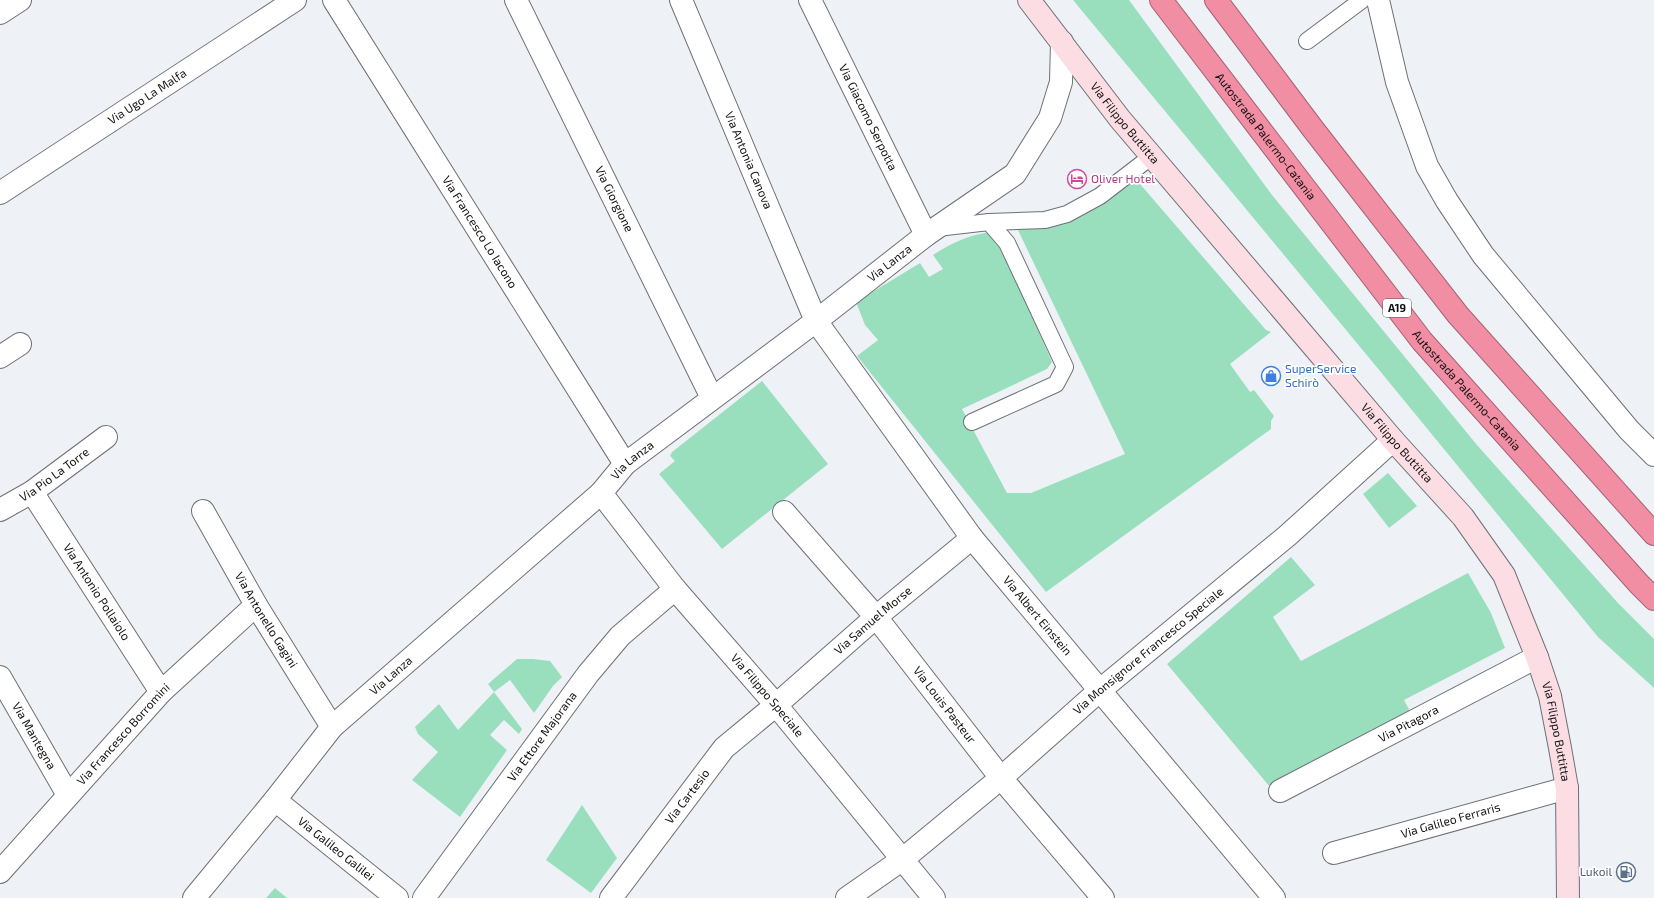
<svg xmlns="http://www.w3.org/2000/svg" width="1654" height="898" font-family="'Exo 2',sans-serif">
  <rect width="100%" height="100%" fill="#eef2f7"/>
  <g fill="#9adfbd">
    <polygon points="1073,0 1129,0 1272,195 1477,445 1618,603 1654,639 1654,688 1598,637 1375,365"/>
    <path d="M 1134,177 L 1266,330 L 1271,332 L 1230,364 L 1250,392 L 1254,390 L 1274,416 L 1271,421 L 1271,429 L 1046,592 L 857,356 L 878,340 L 865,325 L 856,302 L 920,263 L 929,277 L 943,269 L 933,255 C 951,243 967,236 989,232 L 1001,246 L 1052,362 L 1047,369 L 962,409 L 1007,493 L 1031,493 L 1125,454 L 1017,228 L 1057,226 L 1081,216 Z"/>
    <polygon points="762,381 828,464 722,549 659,474 675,461 670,456 672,452"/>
    <polygon points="1388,473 1417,506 1389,528 1363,494"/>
    <polygon points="1291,557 1315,585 1273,617 1301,661 1468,573 1491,613 1505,648 1404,700 1412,715 1270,787 1167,664"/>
    <polygon points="517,659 533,659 550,661 562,677 553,686 534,713 510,680 494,692 522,729 519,734 504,720 490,735 507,750 460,817 412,780 438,752 418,734 415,727 439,704 458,730 494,692 488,684"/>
    <polygon points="582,805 617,858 591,893 546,860"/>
    <polygon points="275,888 287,898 266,898"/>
  </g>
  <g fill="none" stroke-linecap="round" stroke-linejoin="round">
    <g stroke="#6d7075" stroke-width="18">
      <g id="service">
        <polyline points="1307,41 1362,0"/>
        <polyline points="937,228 989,222 1045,220 1067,214 1100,196 1152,156"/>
        <polyline points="972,422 1056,384 1065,367 1007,243 989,222"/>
      </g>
    </g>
    <g stroke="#6d7075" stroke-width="24">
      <g id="minor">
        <path id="s1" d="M 334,0 L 625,464"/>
        <path id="s2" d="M 516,0 L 712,398"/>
        <path id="s3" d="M 681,0 L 816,321 L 972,538 L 1274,898"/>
        <path id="s4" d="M 810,0 L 926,235"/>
        <polyline points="1378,0 1397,82 1427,166 1447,201 1483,255 1629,430 1654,455"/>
        <polyline points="0,13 20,0"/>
        <path id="s5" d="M 0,193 L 295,0"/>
        <polyline points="0,357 20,344"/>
        <path id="s6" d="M 32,492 L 161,692"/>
        <path id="s7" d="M 601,493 L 675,589 L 776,705 L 934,898"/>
        <path id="s8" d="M 0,510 L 32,492 L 106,437"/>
        <path id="s9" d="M 203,511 L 256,605 L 332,727"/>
        <path id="s10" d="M 784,512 L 876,617 L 1001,778 L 1103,898"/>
        <path id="s11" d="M 0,677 L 68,795"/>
        <path id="s12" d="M 1280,791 L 1537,657"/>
        <path id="s13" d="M 275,800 L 397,898"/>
        <path id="s14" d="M 1334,853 L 1567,788"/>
        <path id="s15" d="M 0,872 L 161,692 L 256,605"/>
        <path id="s16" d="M 194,898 L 275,800 L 332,727 L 601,493 L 625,464 L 816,321 L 926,235 L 1015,174 L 1050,118 L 1061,82 L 1062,42"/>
        <path id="s17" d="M 424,898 L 588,674 L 620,636 L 675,589"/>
        <path id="s18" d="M 611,898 L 724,748 L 776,705 L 876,617 L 972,538"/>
        <path id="s19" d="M 847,898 L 903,859 L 1001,778 L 1099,691 L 1287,536 L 1393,440"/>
      </g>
    </g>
    <g stroke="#6d7075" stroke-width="24">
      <g id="secondary">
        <path id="s20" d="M 1029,0 L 1120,119 L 1393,440 L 1463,517 L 1504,575 L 1537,657 L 1550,696 L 1560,748 L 1567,788 L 1568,898"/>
      </g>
    </g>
    <g stroke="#a36271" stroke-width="24">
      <g id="motorway">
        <path id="s21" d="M 1161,0 L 1422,341 L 1639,584 L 1654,599"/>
        <polyline points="1216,0 1313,129 1458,315 1654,534"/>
      </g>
    </g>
    <use href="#service" stroke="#fff" stroke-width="16"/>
    <use href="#minor" stroke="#fff" stroke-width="22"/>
    <use href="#secondary" stroke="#fbdde3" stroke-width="22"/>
    <use href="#motorway" stroke="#f28ea3" stroke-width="22"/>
  </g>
  <defs>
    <g id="hotel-ring" transform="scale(1)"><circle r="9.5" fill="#fff" stroke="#d1479c" stroke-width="1.5"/><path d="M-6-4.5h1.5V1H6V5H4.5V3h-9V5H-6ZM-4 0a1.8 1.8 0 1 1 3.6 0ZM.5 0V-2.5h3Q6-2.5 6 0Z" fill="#d1479c"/></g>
    <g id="shop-ring" transform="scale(1)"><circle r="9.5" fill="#fff" stroke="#3f7fe0" stroke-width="1.5"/><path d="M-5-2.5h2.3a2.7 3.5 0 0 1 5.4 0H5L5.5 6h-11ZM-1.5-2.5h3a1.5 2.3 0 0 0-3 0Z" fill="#3f7fe0"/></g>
    <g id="fuel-ring" transform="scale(1)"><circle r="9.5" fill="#fff" stroke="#5c6f8a" stroke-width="1.5"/><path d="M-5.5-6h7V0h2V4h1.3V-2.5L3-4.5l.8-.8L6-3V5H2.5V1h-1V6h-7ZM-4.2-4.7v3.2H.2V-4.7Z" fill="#5c6f8a"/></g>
  </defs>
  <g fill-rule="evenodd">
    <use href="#hotel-ring" x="1077" y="179"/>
    <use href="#shop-ring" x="1271" y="376"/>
    <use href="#fuel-ring" x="1626" y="872"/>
  </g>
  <g text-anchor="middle" stroke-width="3.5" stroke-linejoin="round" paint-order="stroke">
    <rect fill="#fff" stroke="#58585a" stroke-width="1" x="1383" y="299" width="28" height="18" rx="3"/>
    <g font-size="11" font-weight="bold" fill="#101113">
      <text x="1397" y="312">A19</text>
    </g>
    <g font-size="12" fill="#101113" stroke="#fff">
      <text dy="4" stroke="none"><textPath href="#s5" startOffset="176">Via Ugo La Malfa</textPath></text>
      <text dy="4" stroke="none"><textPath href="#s4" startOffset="131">Via Giacomo Serpotta</textPath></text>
      <text dy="4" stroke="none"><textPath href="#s20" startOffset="156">Via Filippo Buttitta</textPath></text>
      <text dy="4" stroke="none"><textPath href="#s21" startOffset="172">Autostrada Palermo-Catania</textPath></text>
      <text dy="4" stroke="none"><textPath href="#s3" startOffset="174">Via Antonia Canova</textPath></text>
      <text dy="4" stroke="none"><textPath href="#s2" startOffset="222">Via Giorgione</textPath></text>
      <text dy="4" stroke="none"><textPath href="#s1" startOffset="274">Via Francesco Lo Iacono</textPath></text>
      <text dy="4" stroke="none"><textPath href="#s16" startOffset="946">Via Lanza</textPath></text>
      <text dy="4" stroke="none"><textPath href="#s21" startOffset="496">Autostrada Palermo-Catania</textPath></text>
      <text dy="4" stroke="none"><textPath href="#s20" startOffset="576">Via Filippo Buttitta</textPath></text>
      <text dy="4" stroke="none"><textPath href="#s16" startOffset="622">Via Lanza</textPath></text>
      <text dy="4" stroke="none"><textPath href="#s8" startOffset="65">Via Pio La Torre</textPath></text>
      <text dy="4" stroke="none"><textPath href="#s6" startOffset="119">Via Antonio Pollaiolo</textPath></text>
      <text dy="4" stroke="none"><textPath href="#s3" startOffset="717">Via Albert Einstein</textPath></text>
      <text dy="4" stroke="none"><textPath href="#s9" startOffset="126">Via Antonello Gagini</textPath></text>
      <text dy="4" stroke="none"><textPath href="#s18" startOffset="384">Via Samuel Morse</textPath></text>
      <text dy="4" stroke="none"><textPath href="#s19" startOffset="390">Via Monsignore Francesco Speciale</textPath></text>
      <text dy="4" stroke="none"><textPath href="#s16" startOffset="298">Via Lanza</textPath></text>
      <text dy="4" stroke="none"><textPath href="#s7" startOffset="262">Via Filippo Speciale</textPath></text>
      <text dy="4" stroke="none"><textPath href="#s10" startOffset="251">Via Louis Pasteur</textPath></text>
      <text dy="4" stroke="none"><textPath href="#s12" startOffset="145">Via Pitagora</textPath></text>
      <text dy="4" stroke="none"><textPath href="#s20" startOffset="912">Via Filippo Buttitta</textPath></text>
      <text dy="4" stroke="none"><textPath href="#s15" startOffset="185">Via Francesco Borromini</textPath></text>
      <text dy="4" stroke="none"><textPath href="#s11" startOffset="68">Via Mantegna</textPath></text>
      <text dy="4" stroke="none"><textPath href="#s17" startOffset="200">Via Ettore Majorana</textPath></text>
      <text dy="4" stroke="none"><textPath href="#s18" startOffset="127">Via Cartesio</textPath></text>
      <text dy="4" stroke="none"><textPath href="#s14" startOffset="121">Via Galileo Ferraris</textPath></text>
      <text dy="4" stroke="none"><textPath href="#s13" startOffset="78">Via Galileo Galilei</textPath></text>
    </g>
    <g font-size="12" fill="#b23c85" stroke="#fff" text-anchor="start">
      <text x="1091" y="183">Oliver Hotel</text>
    </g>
    <g font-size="12" fill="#366cbe" stroke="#fff" text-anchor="start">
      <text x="1285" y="373">SuperService<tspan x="1285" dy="14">Schirò</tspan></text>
    </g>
    <g font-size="12" fill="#4e5e75" stroke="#fff" text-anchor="end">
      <text x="1612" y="876">Lukoil</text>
    </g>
  </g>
</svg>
